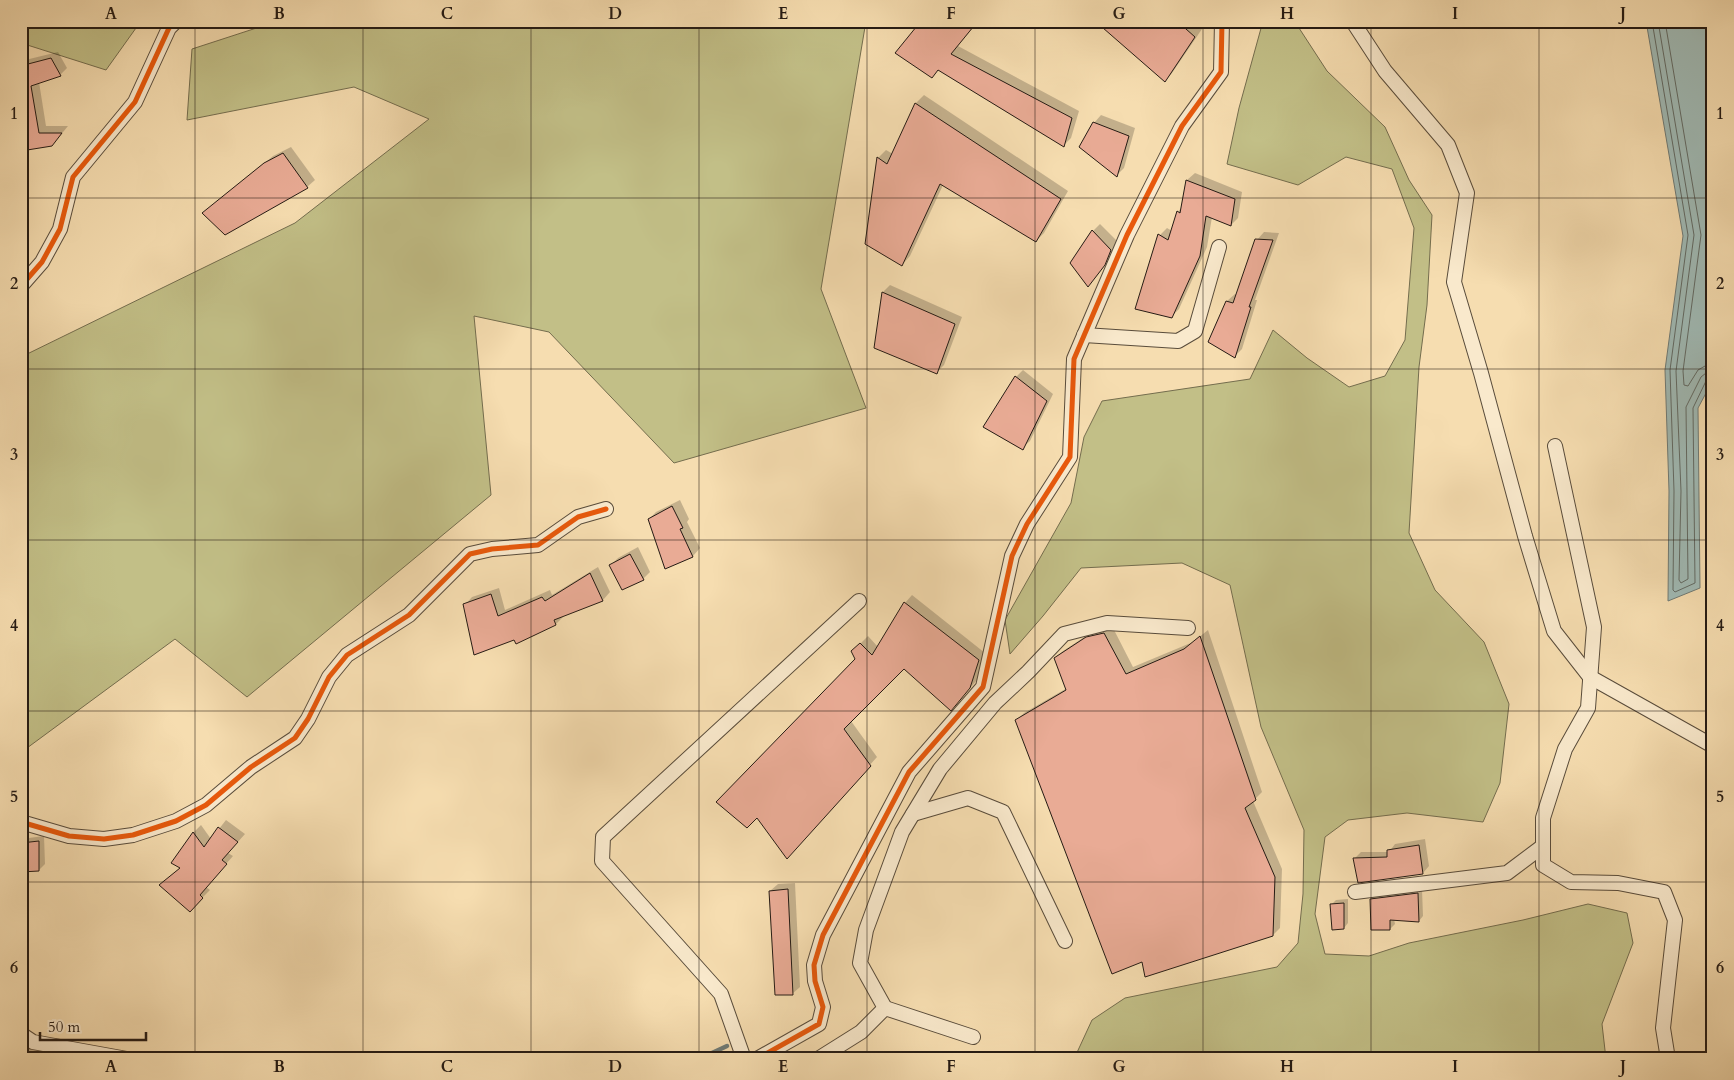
<svg xmlns="http://www.w3.org/2000/svg" width="1734" height="1080" font-family="Cardo,serif">
  <rect width="100%" height="100%" fill="#f6ddb0"/>
  <filter id="stains"><feTurbulence type="fractalNoise" baseFrequency=".004" numOctaves="4"/><feColorMatrix values="0 0 0 0 .2 0 0 0 0 .09 0 0 0 0 .02 0 0 0 .5 -.17"/></filter>
  <radialGradient id="worn" r=".72"><stop offset=".6" stop-color="#630" stop-opacity="0"/><stop offset="1" stop-color="#630" stop-opacity=".3"/></radialGradient>
  <g fill="#c2bf87" stroke="#746d4e">
    <polygon points="21,21 141,21 106,70 21,43"/>
    <polygon points="278,21 866,21 821,289 866,408 674,463 549,332 474,316 491,495 247,697 175,639 27,748 21,745 21,357 295,223 429,119 354,87 187,120 192,49"/>
    <polygon points="1263,21 1298,21 1299,28 1327,71 1385,127 1409,180 1432,215 1427,305 1419,367 1409,533 1435,590 1484,642 1509,704 1500,783 1483,822 1407,813 1348,820 1325,837 1315,914 1325,954 1369,956 1409,943 1523,920 1588,904 1627,913 1633,943 1602,1024 1606,1059 1074,1059 1092,1020 1125,998 1277,967 1298,943 1303,894 1304,830 1261,727 1230,585 1182,563 1081,568 1043,616 1010,654 1005,620 1071,503 1084,437 1102,401 1250,379 1273,330 1307,358 1349,387 1385,376 1405,340 1414,228 1392,169 1346,157 1298,185 1227,164 1239,108"/>
  </g>
  <polygon fill="#a0bab5" stroke="#6f7a75" points="1646,21 1713,21 1713,380 1698,408 1700,588 1668,601 1669,491 1665,370 1683,236"/>
  <g fill="#0003">
    <polygon points="922,21 978,21 958,46 1079,111 1071,138 1064,145 939,69 932,77"/>
    <polygon points="1097,21 1193,21 1202,29 1172,73 1165,81"/>
    <polygon points="58,52 67,68 60,75 39,82 46,126 68,126 59,137 21,150 21,61"/>
    <polygon points="924,95 1068,191 1044,233 1036,241 943,185 910,256 902,265 878,158 886,150 893,154 916,103"/>
    <polygon points="1101,115 1135,128 1124,168 1117,175 1094,123"/>
    <polygon points="291,147 315,180 307,187 204,213 273,156"/>
    <polygon points="1195,173 1242,192 1238,218 1231,225 1212,217 1207,247 1179,309 1172,316 1137,308 1160,235 1167,228 1172,231 1178,212 1182,207 1187,180"/>
    <polygon points="1100,224 1118,242 1112,256 1095,278 1072,263 1093,231"/>
    <polygon points="1264,232 1279,233 1255,300 1257,300 1242,349 1235,356 1210,342 1227,301 1235,294 1238,295 1257,240"/>
    <polygon points="890,285 962,317 944,365 937,372 875,347 883,292"/>
    <polygon points="1023,370 1053,394 1030,441 1022,448 1016,377"/>
    <polygon points="680,500 689,519 687,522 700,548 693,556 666,567 649,519 656,512"/>
    <polygon points="638,547 650,572 643,579 611,565 618,558"/>
    <polygon points="598,567 610,592 603,600 562,615 563,617 556,624 517,643 515,638 465,605 472,597 499,588 505,610 550,590 552,595"/>
    <polygon points="912,595 985,653 977,680 958,702 904,667 851,721 877,757 794,850 856,659 860,644 868,636 878,647 905,603"/>
    <polygon points="1112,626 1133,667 1193,642 1208,630 1262,792 1253,801 1282,869 1280,928 1273,935 1143,960 1017,720 1024,713 1067,688 1055,658 1063,651 1095,630"/>
    <polygon points="226,820 245,834 228,853 233,856 206,887 210,890 190,910 160,885 181,867 173,862 194,832 201,825 211,839"/>
    <polygon points="44,836 45,864 39,870 21,870 21,839"/>
    <polygon points="1425,839 1429,866 1423,873 1355,858 1361,852 1389,852 1395,844"/>
    <polygon points="795,883 800,987 792,994 770,891 778,884"/>
    <polygon points="1422,889 1423,916 1419,921 1394,919 1395,924 1390,929 1371,899 1376,895"/>
    <polygon points="1348,899 1348,923 1344,928 1331,905 1336,900"/>
    <polygon points="21,1036 56,1059 21,1059"/>
  </g>
  <g fill="none" stroke-linecap="round" stroke-linejoin="round">
    <g stroke="#626a64" stroke-width="1">
      <polyline points="1652,21 1688,235 1670,370 1674,491 1673,590 1675,592 1695,583 1693,408 1706,381 1713,379"/>
      <polyline points="1658,21 1694,235 1676,371 1681,491 1679,580 1681,583 1688,579 1686,407 1701,377 1706,373 1713,372"/>
      <polyline points="1665,21 1701,235 1683,371 1684,385 1688,386 1698,370 1705,366 1713,365"/>
    </g>
    <polyline stroke="#6f7a75" stroke-width="4.5" points="699,1059 727,1046"/>
  </g>
  <g fill="#e9ab95" stroke="#251b14">
    <polygon points="921,21 978,21 951,54 1072,118 1064,147 938,70 932,78 895,53"/>
    <polygon points="1095,21 1177,21 1195,37 1165,82"/>
    <polygon points="51,58 61,76 31,86 39,133 62,133 52,146 21,151 21,63 27,62 28,64"/>
    <polygon points="915,103 1061,199 1036,242 940,184 902,266 865,244 877,157 887,164"/>
    <polygon points="1093,122 1129,136 1117,177 1079,147"/>
    <polygon points="283,153 308,188 225,235 202,213 264,163"/>
    <polygon points="1186,180 1235,199 1231,226 1206,216 1200,256 1172,318 1135,309 1158,234 1168,240 1177,211 1180,213"/>
    <polygon points="1092,230 1111,250 1105,265 1088,287 1070,263"/>
    <polygon points="1255,239 1273,240 1249,307 1251,307 1235,358 1208,342 1226,301 1233,303"/>
    <polygon points="882,292 955,324 937,374 874,348"/>
    <polygon points="1015,376 1047,401 1023,450 983,427"/>
    <polygon points="672,506 683,528 680,529 693,557 665,569 648,519"/>
    <polygon points="630,554 644,580 622,590 609,565"/>
    <polygon points="590,573 603,601 554,620 556,625 516,644 514,640 474,655 463,604 491,594 498,616 542,597 545,601"/>
    <polygon points="904,602 979,660 970,688 951,711 904,669 844,729 871,766 787,859 757,818 747,828 716,802 855,659 851,651 860,643 872,655"/>
    <polygon points="1104,633 1126,674 1184,649 1200,636 1256,800 1245,808 1275,877 1273,936 1145,977 1142,962 1112,974 1015,720 1066,690 1054,658 1086,637"/>
    <polygon points="218,827 238,842 222,860 227,864 200,895 203,898 190,912 159,885 180,868 171,863 193,832 204,847"/>
    <polygon points="39,841 39,871 21,872 21,843"/>
    <polygon points="1419,845 1423,874 1358,883 1353,858 1387,857 1387,850"/>
    <polygon points="788,889 793,995 775,995 769,891"/>
    <polygon points="1418,893 1419,922 1390,920 1390,930 1371,930 1370,899"/>
    <polygon points="1344,903 1344,929 1332,930 1330,904"/>
  </g>
  <g fill="none" stroke-linecap="round" stroke-linejoin="round">
    <g stroke="#594c3b" stroke-width="16">
      <g id="minor">
        <polyline points="1354,21 1355,25 1385,71 1448,145 1467,193 1454,282 1481,373 1525,536 1554,631 1590,677 1713,746"/>
        <polyline points="21,286 42,262 60,229 73,177 135,102 169,28 176,21"/>
        <polyline points="1084,335 1178,341 1195,331 1219,247"/>
        <polyline points="1555,446 1594,627 1588,708 1565,749 1543,818 1543,865 1571,882 1618,883 1664,892 1675,920 1663,1028 1668,1059"/>
        <polyline points="913,814 968,798 1003,812 1065,941"/>
        <polyline points="21,822 69,836 104,839 133,835 176,821 206,805 251,767 295,738 308,719 329,677 347,655 409,615 470,554 492,549 538,545 578,517 606,509"/>
        <polyline points="1355,892 1507,873 1543,846"/>
        <polyline points="885,1008 860,963 866,930 902,832 940,769 995,703 1028,672 1064,634 1107,623 1188,628"/>
        <polyline points="21,1034 33,1042 127,1059"/>
        <polyline points="744,1059 721,994 602,861 603,837 859,601"/>
        <polyline points="757,1059 819,1024 823,1007 815,981 814,965 823,935 909,772 983,687 1012,556 1027,524 1070,457 1074,359 1127,235 1182,126 1221,72 1222,21"/>
        <polyline points="818,1059 861,1032 885,1008 973,1037"/>
      </g>
    </g>
    <use href="#minor" stroke="#f9e9cc" stroke-width="14"/>
    <g stroke="#f9e9cc" stroke-width="8">
      <g id="cycleway">
        <polyline points="21,286 42,262 60,229 73,177 135,102 169,28 176,21"/>
        <polyline points="21,822 69,836 104,839 133,835 176,821 206,805 251,767 295,738 308,719 329,677 347,655 409,615 470,554 492,549 538,545 578,517 606,509"/>
        <polyline points="757,1059 819,1024 823,1007 815,981 814,965 823,935 909,772 983,687 1012,556 1027,524 1070,457 1074,359 1127,235 1182,126 1221,72 1222,21"/>
      </g>
    </g>
    <use href="#cycleway" stroke="#e8590c" stroke-width="5"/>
  </g>
  <path fill="none" stroke="#251b14" stroke-width="1" stroke-opacity="0.55" d="M 195,21 L 195,1059M 363,21 L 363,1059M 531,21 L 531,1059M 699,21 L 699,1059M 867,21 L 867,1059M 1035,21 L 1035,1059M 1203,21 L 1203,1059M 1371,21 L 1371,1059M 1539,21 L 1539,1059M 21,198 L 1713,198M 21,369 L 1713,369M 21,540 L 1713,540M 21,711 L 1713,711M 21,882 L 1713,882"/>
  <rect width="1734" height="1080" fill="none" stroke="#f6ddb0" stroke-width="55"/>
  <path d="M40 1032v8h106v-8" fill="none" stroke="#251b14" stroke-width="2.5"/>
  <text x="48" y="1032" font-size="15" fill="#251b14" stroke="#f9e9cc" stroke-width="4" paint-order="stroke">50 m</text>
  <rect x="28" y="28" width="1678" height="1024" fill="none" stroke="#251b14" stroke-width="2"/>
  <g font-size="16" text-anchor="middle" font-weight="bold" fill="#251b14">
    <text x="111" y="19">A</text>
    <text x="279" y="19">B</text>
    <text x="447" y="19">C</text>
    <text x="615" y="19">D</text>
    <text x="783" y="19">E</text>
    <text x="951" y="19">F</text>
    <text x="1119" y="19">G</text>
    <text x="1287" y="19">H</text>
    <text x="1455" y="19">I</text>
    <text x="1623" y="19">J</text>
    <text x="14" y="119">1</text>
    <text x="1720" y="119">1</text>
    <text x="14" y="289">2</text>
    <text x="1720" y="289">2</text>
    <text x="14" y="460">3</text>
    <text x="1720" y="460">3</text>
    <text x="14" y="631">4</text>
    <text x="1720" y="631">4</text>
    <text x="14" y="802">5</text>
    <text x="1720" y="802">5</text>
    <text x="14" y="973">6</text>
    <text x="1720" y="973">6</text>
    <text x="111" y="1072">A</text>
    <text x="279" y="1072">B</text>
    <text x="447" y="1072">C</text>
    <text x="615" y="1072">D</text>
    <text x="783" y="1072">E</text>
    <text x="951" y="1072">F</text>
    <text x="1119" y="1072">G</text>
    <text x="1287" y="1072">H</text>
    <text x="1455" y="1072">I</text>
    <text x="1623" y="1072">J</text>
  </g>
  <rect width="100%" height="100%" filter="url(#stains)"/>
  <rect width="100%" height="100%" fill="url(#worn)"/>
</svg>
